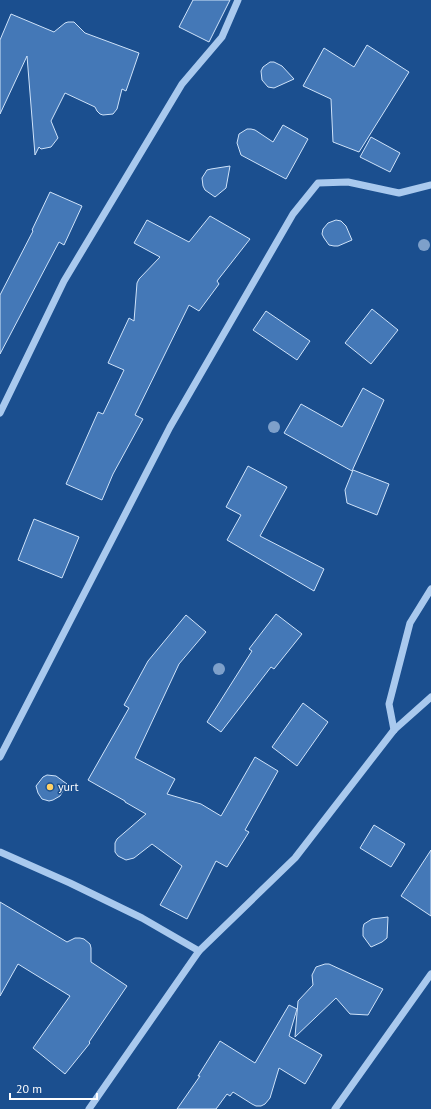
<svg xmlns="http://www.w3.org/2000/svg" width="431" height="1109" font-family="'PT Sans',sans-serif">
  <rect width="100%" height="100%" fill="#1b4f8f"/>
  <g fill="#4478b7" stroke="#cfe3fa">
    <polygon points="193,0 230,0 209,42 179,27"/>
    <polygon points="11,14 54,32 65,23 68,22 74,22 85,33 139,53 126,91 122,89 117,109 113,114 103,115 100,114 97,111 95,107 65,93 51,121 58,138 51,147 41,149 39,147 35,155 27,56 0,114 0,40"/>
    <polygon points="367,45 409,72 359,152 333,142 331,99 303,86 324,48 354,67"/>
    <polygon points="270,62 274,62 282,66 294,79 274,88 268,87 262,80 261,71 263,67"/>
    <polygon points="283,125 308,139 286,179 241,155 237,143 239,134 247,129 251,129 255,130 273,142"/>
    <polygon points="371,137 400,153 390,172 360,157"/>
    <polygon points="230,166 226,188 215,197 205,190 203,186 202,178 207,170 211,169"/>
    <polygon points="50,192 82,206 64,245 59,242 0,354 0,295 33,231 32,230"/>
    <polygon points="210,216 250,239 217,281 219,284 199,311 189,305 135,415 143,419 113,474 102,500 66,484 98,412 103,414 124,370 108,363 129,318 134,321 137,283 139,279 160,257 134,243 147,220 189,242"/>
    <polygon points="336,220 341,221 346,226 352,240 338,246 334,246 329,245 324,238 322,234 323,229 328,223"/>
    <polygon points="372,309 398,330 371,364 345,343"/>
    <polygon points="266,311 310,341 297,360 253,330"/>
    <polygon points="363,388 384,400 352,471 284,433 301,404 342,427"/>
    <polygon points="248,466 287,487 260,536 324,569 314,591 227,540 241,515 226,507"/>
    <polygon points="353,470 389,484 377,515 347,503 345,490"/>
    <polygon points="34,519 79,537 62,578 18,560"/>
    <polygon points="276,614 302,634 274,669 271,667 221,732 207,722 252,651 249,649"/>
    <polygon points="186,615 206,632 179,664 135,758 175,779 167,794 201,804 221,816 255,757 278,771 245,830 249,832 227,867 216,861 187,919 160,905 182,866 152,844 134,858 126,860 118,856 115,852 115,843 117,839 146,814 125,802 125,801 88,780 129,708 124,705 148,661"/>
    <polygon points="303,703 328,722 297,766 272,747"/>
    <polygon points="47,775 56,776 67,784 60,796 53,800 49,801 42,799 38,793 36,786 43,777"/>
    <polygon points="374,825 405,844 391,867 360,848"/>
    <polygon points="431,850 431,916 401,896"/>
    <polygon points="0,902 67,942 75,938 80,938 84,939 90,944 91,948 91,962 127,986 89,1042 90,1043 65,1074 33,1048 70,996 18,964 0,996"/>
    <polygon points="388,917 387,938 382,942 371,947 363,936 363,928 364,924 372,919"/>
    <polygon points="325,964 329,964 383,989 368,1015 350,1014 336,998 295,1037 298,1001 313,985 312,975 316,967"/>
    <polygon points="289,1005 297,1009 289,1036 322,1055 305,1084 279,1068 270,1098 265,1104 261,1106 256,1106 252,1104 233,1092 230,1096 227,1094 216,1109 177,1109 200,1076 198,1076 220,1041 255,1063"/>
  </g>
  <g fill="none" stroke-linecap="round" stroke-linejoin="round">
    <g stroke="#a9c9ee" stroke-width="7">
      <polyline points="0,413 64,281 182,84 222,37 238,0"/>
      <polyline points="394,730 389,704 410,623 431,589"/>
      <polyline points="0,757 170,427 293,214 318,183 348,182 399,193 431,185"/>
      <polyline points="0,852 70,883 142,918 199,951"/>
      <polyline points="89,1109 199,951 295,858 394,730 431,697"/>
      <polyline points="335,1109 431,974"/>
    </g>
  </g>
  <g fill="#7ea0ca">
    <circle cx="424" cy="245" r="6"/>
    <circle cx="274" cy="427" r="6"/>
    <circle cx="219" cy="669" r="6"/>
  </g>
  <circle fill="#ffd166" stroke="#1b4f8f" stroke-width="1.5" cx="50" cy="787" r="4"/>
  <g text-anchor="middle" stroke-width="3" stroke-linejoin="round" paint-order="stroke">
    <g font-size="12" fill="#fff" stroke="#1b4f8f" text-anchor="start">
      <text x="58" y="791">yurt</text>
    </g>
  </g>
  <path d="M10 1093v6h87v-6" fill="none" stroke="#ffffff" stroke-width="2"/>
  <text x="16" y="1093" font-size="12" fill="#ffffff" stroke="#1b4f8f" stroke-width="3" paint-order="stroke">20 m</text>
</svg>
